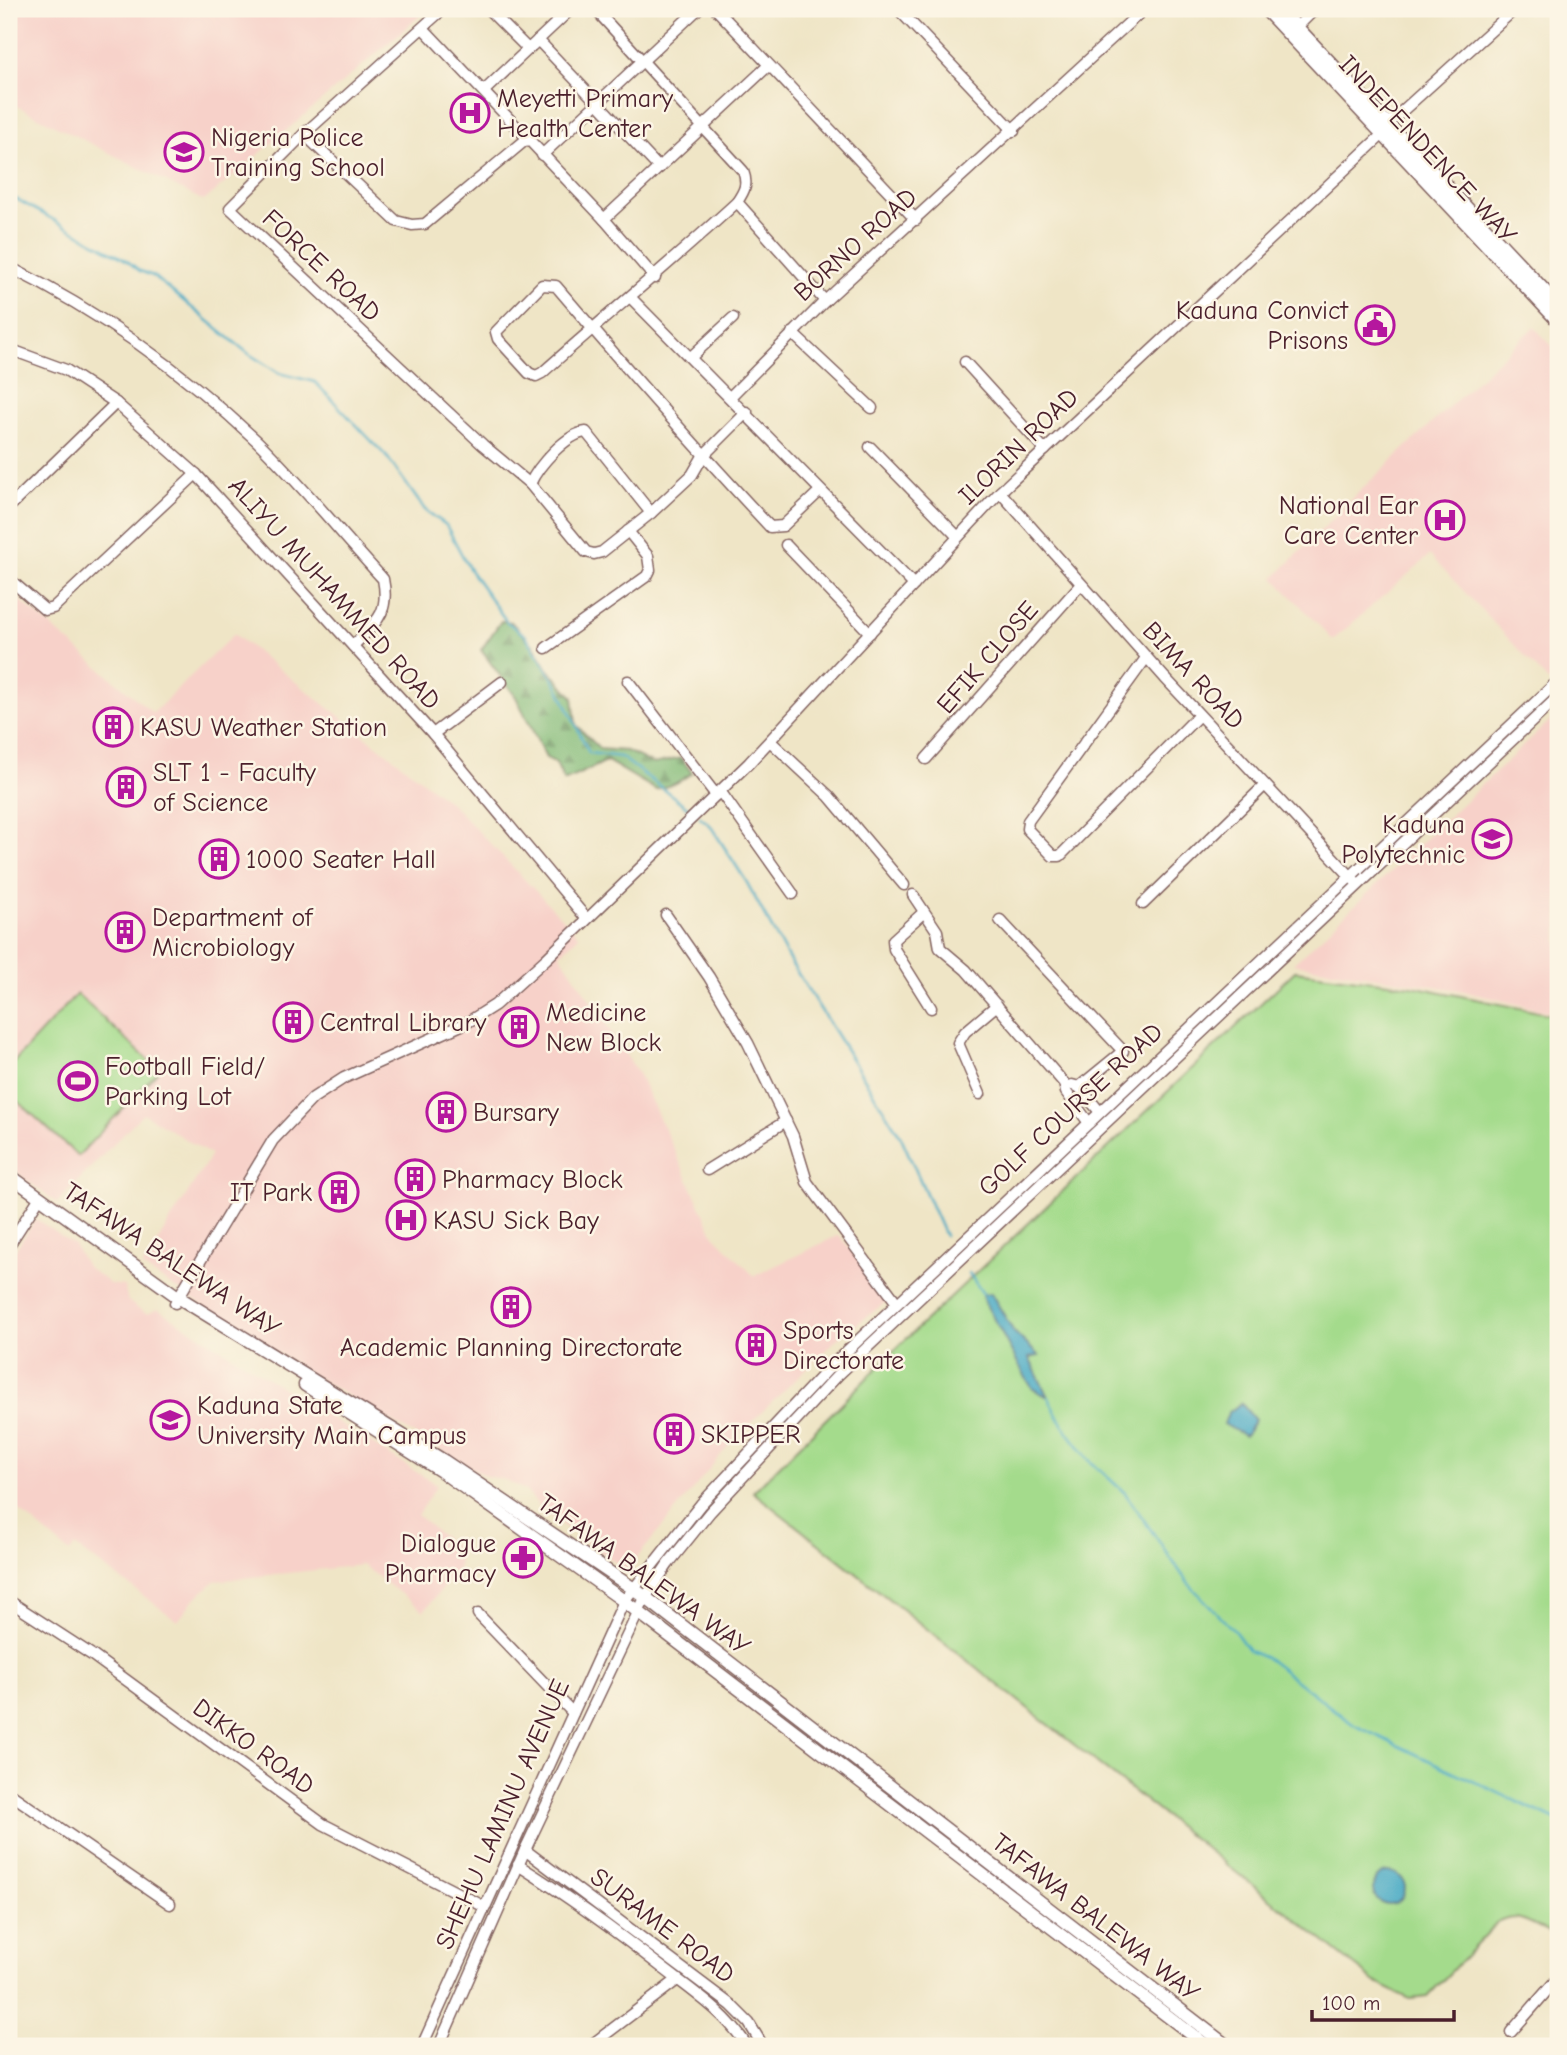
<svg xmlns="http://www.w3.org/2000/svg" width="1567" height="2055" font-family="'Comic Neue',sans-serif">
  <defs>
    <pattern id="forest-firs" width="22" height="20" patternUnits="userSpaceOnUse" patternTransform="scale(1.75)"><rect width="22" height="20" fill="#83bb78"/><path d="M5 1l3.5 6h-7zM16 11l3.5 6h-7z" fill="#6d9763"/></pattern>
  </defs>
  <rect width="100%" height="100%" fill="#fcf5e5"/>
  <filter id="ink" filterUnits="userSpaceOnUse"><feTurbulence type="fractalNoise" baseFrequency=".0143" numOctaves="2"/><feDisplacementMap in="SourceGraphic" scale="14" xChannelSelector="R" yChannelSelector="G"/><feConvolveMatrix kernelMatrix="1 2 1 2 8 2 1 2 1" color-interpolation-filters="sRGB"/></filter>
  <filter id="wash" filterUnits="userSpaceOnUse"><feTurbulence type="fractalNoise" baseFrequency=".00686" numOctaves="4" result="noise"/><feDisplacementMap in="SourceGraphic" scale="28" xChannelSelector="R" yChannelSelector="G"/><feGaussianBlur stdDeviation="1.57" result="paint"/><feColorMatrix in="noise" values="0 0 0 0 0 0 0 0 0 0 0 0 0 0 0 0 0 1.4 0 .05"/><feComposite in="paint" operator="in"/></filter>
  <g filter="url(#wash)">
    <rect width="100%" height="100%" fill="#efe5c6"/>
    <g fill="#f7d1c9">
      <polygon points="9,9 428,9 204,201 9,102"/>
      <polygon points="1534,327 1558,352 1558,673 1549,682 1430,555 1333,640 1274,578 1365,486"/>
      <polygon points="9,591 153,713 234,634 451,803 579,936 560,954 639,1075 714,1235 754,1276 839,1235 890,1299 837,1339 733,1440 627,1570 544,1512 526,1491 506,1480 486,1476 339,1391 142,1267 211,1155 143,1113 57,1203 9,1167"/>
      <polygon points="1558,713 1558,1014 1459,990 1293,964"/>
      <polygon points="36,1219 74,1245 86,1266 110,1284 124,1286 128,1301 137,1308 147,1314 158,1309 437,1485 417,1515 457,1549 459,1567 424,1611 362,1565 215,1581 192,1601 178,1621 75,1546 70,1553 9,1502 9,1259"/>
    </g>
    <g fill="#a4db8c" stroke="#777d5c" stroke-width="2">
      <path d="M 1295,971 L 1412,986 L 1558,1016 L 1558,1935 C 1534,1929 1521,1909 1497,1923 L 1427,1997 L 1410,1999 L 1378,1984 L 753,1492 L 902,1343 Z"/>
      <polygon points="77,994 159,1070 78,1156 9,1093 9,1067"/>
    </g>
    <polygon fill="url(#forest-firs)" stroke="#666d52" stroke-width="2" points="501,621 511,622 534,646 548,669 573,697 576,725 600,749 627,751 653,764 681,758 692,773 676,783 656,790 607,761 564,781 556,763 546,758 516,697 481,650"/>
    <g fill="#45a9c4" stroke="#486478" stroke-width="2">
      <polygon points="991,1293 1014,1332 1039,1356 1029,1358 1048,1397 1033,1389 1026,1378 983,1299 983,1294"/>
      <polygon points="1241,1403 1255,1420 1245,1436 1224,1424 1228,1413"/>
      <circle cx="1389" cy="1888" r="16"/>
    </g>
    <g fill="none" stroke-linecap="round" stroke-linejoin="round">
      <g stroke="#45a9c4" stroke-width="2.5">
        <polyline points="9,195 126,260 140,271 153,276 249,354 279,373 315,382 387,457 425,510 446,525 470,570 507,622 526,636 557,685 589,753 621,757 695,813"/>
        <polyline points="700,817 710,825 746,881 788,958 901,1137 945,1236"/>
        <polyline points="969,1273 983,1294"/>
        <polyline points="1048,1397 1062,1424 1089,1460 1125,1493 1188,1583 1236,1633 1249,1651 1268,1659 1354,1725 1558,1821"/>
      </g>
    </g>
  </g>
  <g filter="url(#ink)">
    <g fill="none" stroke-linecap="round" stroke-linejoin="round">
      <g stroke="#846461" stroke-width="13">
        <g id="minor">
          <polyline points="443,9 304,134 230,208 483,445 530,484 586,552 594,554 602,552 651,513 692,475 703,456 747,412"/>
          <polyline points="488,9 528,49"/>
          <path d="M 595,9 L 743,171 C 748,184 745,190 737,202 C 673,261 607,315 542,373 L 536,376 L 529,373 L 498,339 L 496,332 L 542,285 L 556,286 C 626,368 697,449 770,527 L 783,526 L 820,491"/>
          <polyline points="716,9 916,220"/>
          <polyline points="898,9 1014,131"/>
          <polyline points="1297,27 1315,9"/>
          <polyline points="423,28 604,219 655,278"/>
          <polyline points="538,40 659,168"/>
          <polyline points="484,91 571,9"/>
          <polyline points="1388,124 1515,9"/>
          <polyline points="304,134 396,221 412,225 425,224 528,138"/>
          <polyline points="542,155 698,9"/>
          <polyline points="737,202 825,301"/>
          <polyline points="604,219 768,66"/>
          <path d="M 9,267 C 100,312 183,371 257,441 C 301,484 341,533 383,579 C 390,614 376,622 353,646"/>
          <polyline points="631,298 914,585"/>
          <polyline points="792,333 872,408"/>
          <polyline points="9,349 66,370 116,403 196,474 433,734 586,918"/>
          <polyline points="691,357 733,318"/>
          <polyline points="965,362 1045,450"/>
          <polyline points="731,396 825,301 1144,9"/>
          <polyline points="870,447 957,536"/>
          <path d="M 530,484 C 538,466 566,434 586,432 L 651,513"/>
          <polyline points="1000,492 1165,678 1355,881"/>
          <polyline points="9,507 116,403"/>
          <polyline points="786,545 870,633"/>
          <polyline points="9,579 45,610 53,608 196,474"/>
          <polyline points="546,648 647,576 650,570 648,556 628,531"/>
          <polyline points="1146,658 1028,821 1027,829 1053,856 1060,856 1199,715"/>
          <polyline points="628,681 716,795"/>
          <polyline points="433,734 502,682"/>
          <polyline points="770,741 829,796 904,885"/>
          <polyline points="926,759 1081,584"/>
          <polyline points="720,791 793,894"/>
          <polyline points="913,895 937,931 940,948 966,970 1064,1083 1066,1092 1089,1123"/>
          <polyline points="1143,904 1265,785"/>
          <polyline points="924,912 893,940 894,949 931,1008"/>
          <polyline points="666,915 709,977 748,1043 793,1136 807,1182 897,1303"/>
          <polyline points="1000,920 1123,1051 1079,1087"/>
          <polyline points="1072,1085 1079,1087 1100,1112"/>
          <polyline points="980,1094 958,1043 965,1032 997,1005"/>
          <polyline points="707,1170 786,1121"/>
          <polyline points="9,1245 40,1197"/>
          <polyline points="175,1303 273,1140 313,1098 344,1078 468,1022 495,1005 546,959 749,763 1000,492 1383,134"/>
          <polyline points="9,1601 92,1655 323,1824 485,1907"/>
          <polyline points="478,1614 573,1713"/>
          <polyline points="9,1793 170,1904"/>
          <polyline points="525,1850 731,2005 749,2023 763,2046"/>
          <path d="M 518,1865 C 569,1897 617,1932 664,1969 C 694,1992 727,2014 747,2046"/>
          <polyline points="1511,2032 1558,1978"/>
          <polyline points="422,2046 624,1601 701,1504 830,1367 1558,681"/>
          <polyline points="439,2046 525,1850 645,1598 668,1564 710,1512 838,1375 1558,697"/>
          <polyline points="590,2046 677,1980"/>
        </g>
      </g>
      <g stroke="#846461" stroke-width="15">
        <g id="major">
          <polyline points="1265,9 1558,321"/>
          <polyline points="1280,9 1558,305"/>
          <polyline points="9,1175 178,1297 444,1461 637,1591 1227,2046"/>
          <polyline points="305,1385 441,1471 624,1601 1207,2046"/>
        </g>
      </g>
      <use href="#minor" stroke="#fff" stroke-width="10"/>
      <use href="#major" stroke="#fff" stroke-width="12"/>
    </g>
  </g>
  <defs>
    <g id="hospital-ring" transform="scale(2.0125)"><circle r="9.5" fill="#fcf5e5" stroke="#b5179e" stroke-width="1.5"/><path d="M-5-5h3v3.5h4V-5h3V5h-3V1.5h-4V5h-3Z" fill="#b5179e"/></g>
    <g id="university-ring" transform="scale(2.0125)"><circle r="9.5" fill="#fcf5e5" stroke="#b5179e" stroke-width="1.5"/><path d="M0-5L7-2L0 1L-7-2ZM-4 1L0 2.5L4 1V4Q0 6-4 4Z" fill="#b5179e"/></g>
    <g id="civic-ring" transform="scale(2.0125)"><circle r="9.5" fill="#fcf5e5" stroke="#b5179e" stroke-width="1.5"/><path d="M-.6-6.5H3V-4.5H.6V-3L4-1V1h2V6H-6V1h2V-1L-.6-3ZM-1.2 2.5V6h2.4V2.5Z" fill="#b5179e"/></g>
    <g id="building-ring" transform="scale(2.0125)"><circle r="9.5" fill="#fcf5e5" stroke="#b5179e" stroke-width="1.5"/><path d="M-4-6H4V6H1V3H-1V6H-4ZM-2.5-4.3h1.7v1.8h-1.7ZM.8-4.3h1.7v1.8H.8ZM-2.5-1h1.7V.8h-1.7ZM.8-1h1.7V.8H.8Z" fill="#b5179e"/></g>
    <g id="stadium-ring" transform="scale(2.0125)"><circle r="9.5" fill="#fcf5e5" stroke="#b5179e" stroke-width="1.5"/><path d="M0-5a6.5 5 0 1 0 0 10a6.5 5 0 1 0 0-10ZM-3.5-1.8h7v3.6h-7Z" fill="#b5179e"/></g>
    <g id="pharmacy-ring" transform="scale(2.0125)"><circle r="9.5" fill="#fcf5e5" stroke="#b5179e" stroke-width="1.5"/><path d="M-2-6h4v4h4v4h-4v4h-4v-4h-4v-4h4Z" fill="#b5179e"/></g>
  </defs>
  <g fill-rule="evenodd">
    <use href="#hospital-ring" x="470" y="113"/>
    <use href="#university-ring" x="184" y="152"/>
    <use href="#civic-ring" x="1375" y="325"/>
    <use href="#hospital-ring" x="1445" y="520"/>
    <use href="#building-ring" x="113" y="727"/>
    <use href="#building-ring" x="126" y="787"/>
    <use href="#university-ring" x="1492" y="839"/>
    <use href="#building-ring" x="219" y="859"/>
    <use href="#building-ring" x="125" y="932"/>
    <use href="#building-ring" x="293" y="1022"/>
    <use href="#building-ring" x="519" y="1027"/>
    <use href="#stadium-ring" x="78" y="1081"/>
    <use href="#building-ring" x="446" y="1112"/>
    <use href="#building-ring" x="415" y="1179"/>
    <use href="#building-ring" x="339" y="1192"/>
    <use href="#hospital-ring" x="406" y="1220"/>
    <use href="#building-ring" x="511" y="1307"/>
    <use href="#building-ring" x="756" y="1345"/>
    <use href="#university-ring" x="170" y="1420"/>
    <use href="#building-ring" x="674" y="1434"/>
    <use href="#pharmacy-ring" x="523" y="1558"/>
  </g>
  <g text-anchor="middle" stroke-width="5" stroke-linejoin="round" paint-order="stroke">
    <g font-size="26" fill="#4a1f2b" stroke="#fcf5e5" text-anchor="start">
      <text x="497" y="107">Meyetti Primary<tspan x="497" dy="30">Health Center</tspan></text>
      <text x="211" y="146">Nigeria Police<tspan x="211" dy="30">Training School</tspan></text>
      <text x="1348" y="319" text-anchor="end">Kaduna Convict<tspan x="1348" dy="30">Prisons</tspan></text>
      <text x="1418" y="514" text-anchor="end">National Ear<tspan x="1418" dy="30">Care Center</tspan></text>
      <text x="140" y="736">KASU Weather Station</text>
      <text x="153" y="781">SLT 1 - Faculty<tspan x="153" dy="30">of Science</tspan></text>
      <text x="1465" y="833" text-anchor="end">Kaduna<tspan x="1465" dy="30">Polytechnic</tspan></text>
      <text x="246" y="868">1000 Seater Hall</text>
      <text x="152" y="926">Department of<tspan x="152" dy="30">Microbiology</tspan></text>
      <text x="546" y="1021">Medicine<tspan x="546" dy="30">New Block</tspan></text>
      <text x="320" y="1031">Central Library</text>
      <text x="105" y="1075">Football Field/<tspan x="105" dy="30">Parking Lot</tspan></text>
      <text x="473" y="1121">Bursary</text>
      <text x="442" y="1188">Pharmacy Block</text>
      <text x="312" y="1201" text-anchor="end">IT Park</text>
      <text x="433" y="1229">KASU Sick Bay</text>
      <text x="783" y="1339">Sports<tspan x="783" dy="30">Directorate</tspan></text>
      <text x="511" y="1356" text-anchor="middle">Academic Planning Directorate</text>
      <text x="197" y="1414">Kaduna State<tspan x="197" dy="30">University Main Campus</tspan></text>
      <text x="701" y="1443">SKIPPER</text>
      <text x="496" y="1552" text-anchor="end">Dialogue<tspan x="496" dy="30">Pharmacy</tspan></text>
    </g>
    <g font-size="26" fill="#4a1f2b" stroke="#fcf5e5">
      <text transform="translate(1428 149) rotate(47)" y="9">INDEPENDENCE WAY</text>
      <text transform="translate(855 244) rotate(-42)" y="9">BORNO ROAD</text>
      <text transform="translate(322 265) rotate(43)" y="9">FORCE ROAD</text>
      <text transform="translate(1018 446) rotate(-44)" y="9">ILORIN ROAD</text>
      <text transform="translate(335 593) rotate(48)" y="9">ALIYU MUHAMMED ROAD</text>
      <text transform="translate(987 657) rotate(-49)" y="9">EFIK CLOSE</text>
      <text transform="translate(1194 675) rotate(47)" y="9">BIMA ROAD</text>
      <text transform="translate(1070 1109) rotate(-43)" y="9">GOLF COURSE ROAD</text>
      <text transform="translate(172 1259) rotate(34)" y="9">TAFAWA BALEWA WAY</text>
      <text transform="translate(644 1574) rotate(36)" y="9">TAFAWA BALEWA WAY</text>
      <text transform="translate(254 1746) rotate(36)" y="9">DIKKO ROAD</text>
      <text transform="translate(502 1814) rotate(-66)" y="9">SHEHU LAMINU AVENUE</text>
      <text transform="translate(1096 1917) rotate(38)" y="9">TAFAWA BALEWA WAY</text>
      <text transform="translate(663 1925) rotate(37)" y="9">SURAME ROAD</text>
    </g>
  </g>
  <rect width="1567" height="2055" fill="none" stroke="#fcf5e5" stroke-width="35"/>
  <path d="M1312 2010v10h142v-10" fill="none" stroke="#4a1f2b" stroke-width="3.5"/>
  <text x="1322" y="2010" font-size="21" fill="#4a1f2b" stroke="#fcf5e5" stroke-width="5" paint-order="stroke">100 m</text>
</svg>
